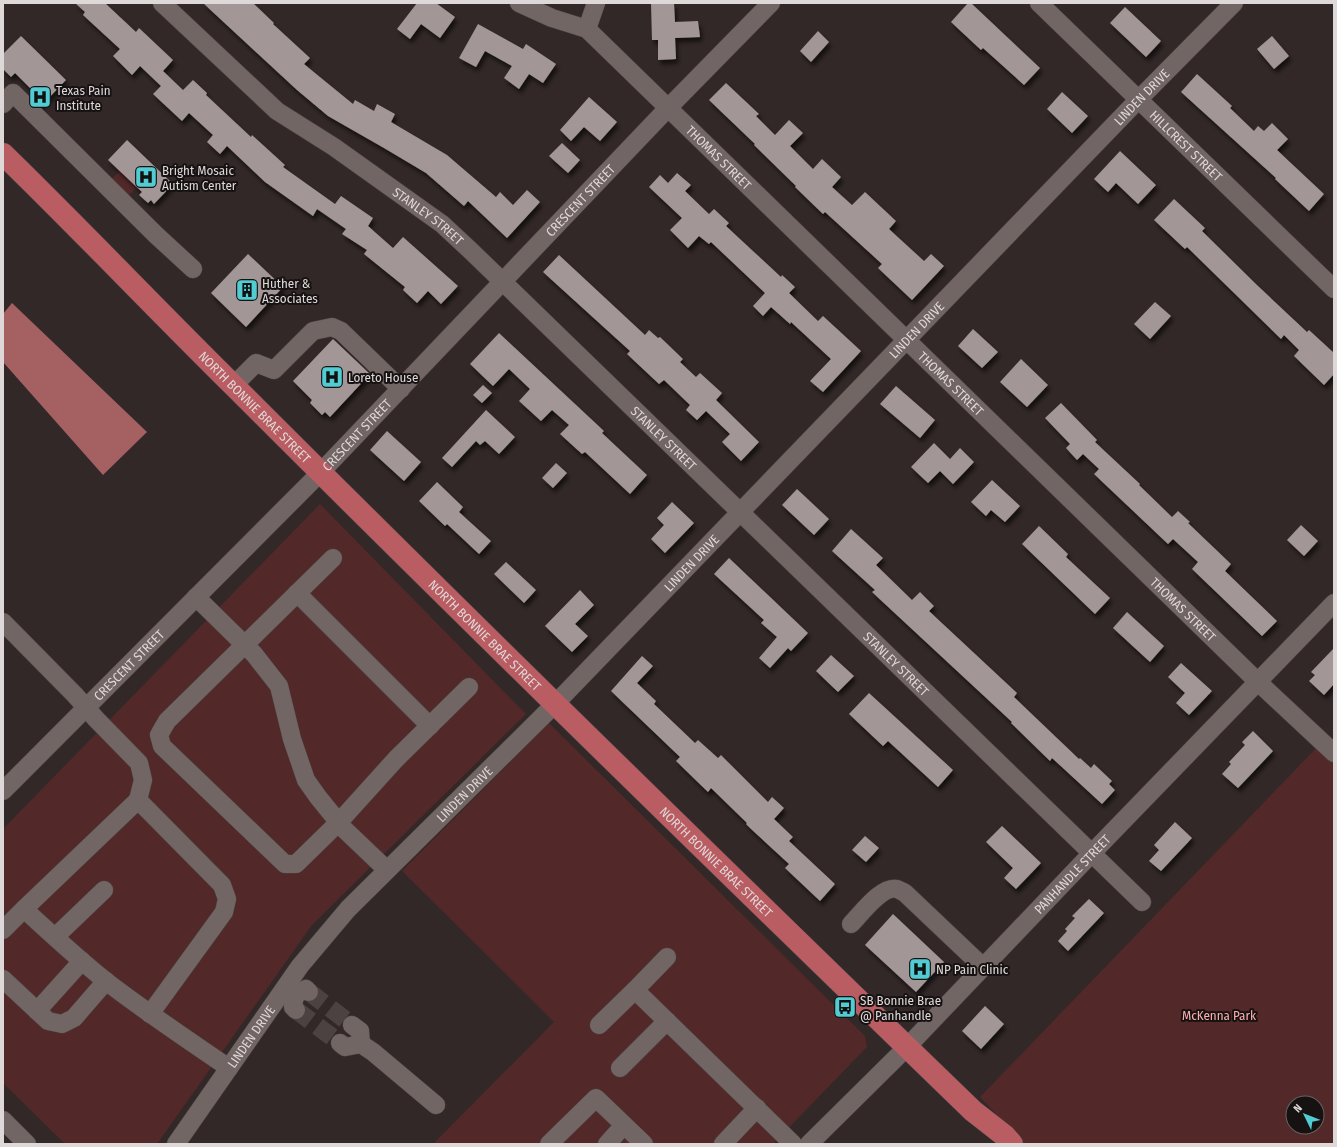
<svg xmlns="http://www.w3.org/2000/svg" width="1337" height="1147" font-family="'Fira Sans Condensed',sans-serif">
  <defs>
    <filter id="shadow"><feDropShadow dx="2.5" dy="4.5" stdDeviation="2" flood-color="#0009"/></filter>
  </defs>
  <rect width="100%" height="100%" fill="#332828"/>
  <g fill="#522829" fill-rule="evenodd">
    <polygon points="120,171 137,187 129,195 112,179"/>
    <polygon points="320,504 526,714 312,925 157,1144 65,1144 3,1083 3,829"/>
    <polygon points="549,723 865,1036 867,1047 773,1144 433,1144 554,1022 402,871"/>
    <path d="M 1322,742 L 1334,754 L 1334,1144 L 1024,1144 L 980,1097 ZM 1293,1103 L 1317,1103 L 1317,1127 L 1293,1127 Z"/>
  </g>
  <polygon fill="#a56061" points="12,303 147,432 103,475 3,362 3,314"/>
  <g fill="#a39696" filter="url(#shadow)">
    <polygon points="75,3 105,3 136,32 139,28 173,60 163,71 183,90 193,80 207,93 206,95 251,137 252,135 285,165 283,167 335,204 341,196 373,218 368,226 393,248 403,237 458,286 441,304 428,291 417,303 403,290 405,287 364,254 367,250 342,234 346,229 317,209 313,216 265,182 227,146 220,154 207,142 213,135 189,113 182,121 153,94 161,86 140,66 132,75 113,56 120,49 83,15 85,12"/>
    <polygon points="203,3 253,3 274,23 273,24 310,58 304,64 353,104 355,100 374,111 377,104 395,114 391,122 447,155 496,197 500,192 513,205 527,190 540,202 507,238 468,201 464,206 426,173 384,148 328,116 297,90"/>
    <polygon points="417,3 436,3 455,17 440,38 421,24 410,39 397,29"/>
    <polygon points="651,3 674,3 675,22 698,21 700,37 675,38 676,59 658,60 658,40 652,40"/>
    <polygon points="968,3 971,3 1040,68 1024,85 983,48 981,50 951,22"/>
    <polygon points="1125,7 1161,41 1146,57 1110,23"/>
    <polygon points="478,24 523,49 526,44 556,64 543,83 529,74 519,89 504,78 512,66 485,51 476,67 459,58"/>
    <polygon points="818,31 829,42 811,62 800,51"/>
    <polygon points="21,36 66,80 41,106 33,97 36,94 15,73 11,77 3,69 3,54"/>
    <polygon points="1272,36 1289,56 1274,69 1257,49"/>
    <polygon points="1197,74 1232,106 1230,108 1254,131 1258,126 1264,131 1272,123 1288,139 1277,150 1324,194 1309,211 1275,179 1276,178 1181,92"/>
    <polygon points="726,83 759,114 756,116 775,135 789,120 803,133 790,146 813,169 822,159 841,177 832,187 852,205 865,192 896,221 889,229 924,261 931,254 944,266 912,300 878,268 882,264 825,212 823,214 795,187 796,186 754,145 755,144 709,100"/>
    <polygon points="1062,92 1088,116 1072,133 1047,109"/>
    <polygon points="589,97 617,122 600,141 584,127 571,141 560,130"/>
    <polygon points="127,140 173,184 154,204 151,200 148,203 139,195 142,192 108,160"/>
    <polygon points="562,143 580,160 568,173 549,156"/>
    <polygon points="1120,151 1156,185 1138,204 1116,183 1108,192 1094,179"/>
    <polygon points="677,173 691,185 685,191 709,214 714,209 729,223 726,226 781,277 782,275 795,287 789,293 818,321 823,316 861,351 823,392 810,381 831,359 791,322 790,324 771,307 763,316 753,306 765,293 711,242 709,244 699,236 688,248 670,230 682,218 649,187 660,175 668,183"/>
    <polygon points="1174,199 1205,228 1202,231 1258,286 1307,332 1309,330 1334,353 1334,374 1324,385 1294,356 1299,350 1284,335 1281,339 1187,247 1185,249 1154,220"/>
    <polygon points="248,254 283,287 246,327 211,293"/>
    <polygon points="559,255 645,335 649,330 658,338 660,337 683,359 680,362 696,377 700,373 722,393 716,400 759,442 741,461 722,442 730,434 706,411 697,420 686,410 690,405 664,380 659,384 627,354 630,351 543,272"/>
    <polygon points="1155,302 1171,316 1150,339 1134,324"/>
    <polygon points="973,329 998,352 982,368 958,346"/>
    <polygon points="499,333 604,431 602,433 647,475 630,494 585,452 582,454 560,434 569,425 552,410 541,421 519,401 530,389 509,369 493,386 470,364"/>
    <polygon points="333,339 370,374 330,417 325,412 322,415 310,403 312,400 293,381"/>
    <polygon points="1021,359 1048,385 1027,407 1000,382"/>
    <polygon points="483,385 492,393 482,403 473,395"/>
    <polygon points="896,386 935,420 920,438 880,404"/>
    <polygon points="1061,403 1097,440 1095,442 1140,484 1139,485 1172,517 1178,511 1190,522 1188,523 1231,564 1225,571 1277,621 1262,636 1192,569 1198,562 1173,539 1168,544 1094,474 1099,469 1083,454 1077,460 1066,448 1070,444 1045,418"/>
    <polygon points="486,410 515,437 499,454 485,441 480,445 476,441 452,467 442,458"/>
    <polygon points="387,431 421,462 404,481 370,450"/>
    <polygon points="934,443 950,459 960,448 974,462 953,484 940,471 928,483 911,467"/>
    <polygon points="556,463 567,473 553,488 542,478"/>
    <polygon points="992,480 1020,506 1005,522 991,510 986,516 971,502"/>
    <polygon points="437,482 463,507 459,512 491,541 479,554 447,524 445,526 419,501"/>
    <polygon points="797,489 829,519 814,535 782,505"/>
    <polygon points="672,502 694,523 665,553 651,539 664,525 657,518"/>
    <polygon points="1301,525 1318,541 1304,556 1287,540"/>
    <polygon points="1039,526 1068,554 1066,557 1110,598 1095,614 1022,544"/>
    <polygon points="851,529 883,558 876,565 912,600 920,592 934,606 929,611 1017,693 1014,697 1079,759 1080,758 1091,768 1094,764 1112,781 1109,784 1115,790 1102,804 1052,758 1050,761 1011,723 1012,722 872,592 875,590 832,551"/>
    <polygon points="729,558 808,633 791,651 788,648 770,668 759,658 777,637 761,623 764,620 714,574"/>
    <polygon points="506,562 536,590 524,603 494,574"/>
    <polygon points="580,590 594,605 575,624 588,636 572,652 545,626"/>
    <polygon points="1127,612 1164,646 1150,662 1113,628"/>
    <polygon points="1334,648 1334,684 1324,695 1309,681 1315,675 1311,672"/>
    <polygon points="831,655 854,676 838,692 816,671"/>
    <polygon points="642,656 653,666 637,683 656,701 654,704 695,743 698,740 718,758 721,755 768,802 772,797 784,808 774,819 793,837 789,841 835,884 820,901 785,868 789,864 751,829 746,824 747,823 711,788 708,792 676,761 680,757 611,691"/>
    <polygon points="1181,663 1212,691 1189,715 1176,703 1185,693 1168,677"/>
    <polygon points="869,693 953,770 938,787 888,741 883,746 849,714"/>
    <polygon points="1253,731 1273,751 1238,788 1222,774 1231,764 1229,762 1245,745 1242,742"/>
    <polygon points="1175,822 1192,838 1161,871 1149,861 1159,850 1154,845"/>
    <polygon points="1002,826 1041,863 1016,889 1004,878 1013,868 986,842"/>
    <polygon points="865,836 879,848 866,862 852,850"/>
    <polygon points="1089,899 1104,913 1068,951 1058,941 1067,931 1065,929 1075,918 1072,916"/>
    <polygon points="893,914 944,962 916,992 865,945"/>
    <polygon points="985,1006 1004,1024 981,1049 962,1031"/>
  </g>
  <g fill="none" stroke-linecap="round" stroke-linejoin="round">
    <g stroke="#4d4242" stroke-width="18" stroke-dasharray="18 9" stroke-linecap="butt">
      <polyline points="309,992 352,1025"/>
      <polyline points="296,1010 340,1043"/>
    </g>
    <g stroke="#4d4545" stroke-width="19">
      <g id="minor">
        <path id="s1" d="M 162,3 L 277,111 L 334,147 L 442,224 L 471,251 L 1142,902"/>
        <path id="s2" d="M 519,3 L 552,18 L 587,29 L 1258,682 L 1334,753"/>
        <path id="s3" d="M 1039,3 L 1334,289"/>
        <polyline points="587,29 596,3"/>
        <polyline points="3,104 13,93 156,235 193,269"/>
        <polyline points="233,386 256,363 274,370 313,331 332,327 341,331 401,389"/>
        <polyline points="333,558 167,721 159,735 162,746 285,864 296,864 339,822 396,759 469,687"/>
        <polyline points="297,593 430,726"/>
        <polyline points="196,597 254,654 279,686 292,739 306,780 318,797 344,829 387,870"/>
        <polyline points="3,622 75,695 96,719 139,763 143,780 138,800 222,885 227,899 224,912 150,1014"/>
        <path id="s4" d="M 3,791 L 321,472 L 668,108 L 771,3"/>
        <polyline points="24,909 138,800"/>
        <path d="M 851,924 C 861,914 882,885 897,889 C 900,890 903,892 905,893 L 983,967"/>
        <path d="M 3,930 L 24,909 C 51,934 78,959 107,982 C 146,1012 188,1040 229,1068"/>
        <polyline points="55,937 104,890"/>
        <polyline points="667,957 635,990 793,1144"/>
        <polyline points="3,979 48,1021 62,1024 74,1018 106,981"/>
        <polyline points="296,1010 293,1007 295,995 306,989 309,992"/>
        <polyline points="37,1011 82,961"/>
        <polyline points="352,1025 360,1031 361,1044"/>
        <polyline points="599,1025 635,990"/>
        <polyline points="340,1043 345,1047 361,1044 373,1052 436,1105"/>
        <polyline points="620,1068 667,1021"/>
        <polyline points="3,1120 27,1144"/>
        <path id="s5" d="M 176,1144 L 300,966 L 348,909 L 555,704 L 1138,100 L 1234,3"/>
        <polyline points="549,1144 596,1098 644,1144"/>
        <polyline points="607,1144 624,1125"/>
        <polyline points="723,1144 757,1108"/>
        <path id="s6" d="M 809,1144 L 907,1047 L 1092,853 L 1334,603"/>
      </g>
    </g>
    <g stroke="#4d4545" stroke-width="23">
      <g id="major">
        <path id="s7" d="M 3,154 C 82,231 157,310 235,387 C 479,631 725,871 973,1111 L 1005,1136 L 1012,1144"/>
      </g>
    </g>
    <use href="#minor" stroke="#726665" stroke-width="18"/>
    <use href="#major" stroke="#b95d63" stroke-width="22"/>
  </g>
  <defs>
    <g id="hospital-square" transform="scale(1.15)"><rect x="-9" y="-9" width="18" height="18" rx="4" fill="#51ccd2" stroke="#171212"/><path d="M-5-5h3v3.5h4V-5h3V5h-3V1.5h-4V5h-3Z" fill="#111"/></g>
    <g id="building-square" transform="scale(1.15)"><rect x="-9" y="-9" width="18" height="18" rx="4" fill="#51ccd2" stroke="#171212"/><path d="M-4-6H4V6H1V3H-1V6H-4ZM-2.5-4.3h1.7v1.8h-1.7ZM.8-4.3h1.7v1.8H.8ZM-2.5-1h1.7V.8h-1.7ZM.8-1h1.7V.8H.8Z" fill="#111"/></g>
    <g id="bus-square" transform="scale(1.15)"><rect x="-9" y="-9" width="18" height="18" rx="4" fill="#51ccd2" stroke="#171212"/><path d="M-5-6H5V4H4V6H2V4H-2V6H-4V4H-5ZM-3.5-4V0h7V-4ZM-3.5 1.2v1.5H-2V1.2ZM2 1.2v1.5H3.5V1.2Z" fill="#111"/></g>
  </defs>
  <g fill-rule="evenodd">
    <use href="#hospital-square" x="40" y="97"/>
    <use href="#hospital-square" x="146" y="177"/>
    <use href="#building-square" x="247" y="290"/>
    <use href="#hospital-square" x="332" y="377"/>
    <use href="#hospital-square" x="920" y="969"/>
    <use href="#bus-square" x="845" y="1007"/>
  </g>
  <g text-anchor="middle" stroke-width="4" stroke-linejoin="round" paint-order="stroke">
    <g font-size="13" fill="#dfd8d8" stroke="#171212" text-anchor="start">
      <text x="56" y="95">Texas Pain<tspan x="56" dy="15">Institute</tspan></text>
      <text x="162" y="175">Bright Mosaic<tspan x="162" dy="15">Autism Center</tspan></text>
      <text x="262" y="288">Huther &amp;<tspan x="262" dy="15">Associates</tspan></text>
      <text x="348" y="382">Loreto House</text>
      <text x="936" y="974">NP Pain Clinic</text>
      <text x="860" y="1005">SB Bonnie Brae<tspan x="860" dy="15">@ Panhandle</tspan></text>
    </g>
    <g font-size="13" fill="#dfd8d8" stroke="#171212">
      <text dy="5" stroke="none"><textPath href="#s5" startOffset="1427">LINDEN DRIVE</textPath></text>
      <text dy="5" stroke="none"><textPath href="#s3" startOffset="205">HILLCREST STREET</textPath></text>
      <text dy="5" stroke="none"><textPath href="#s2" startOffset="257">THOMAS STREET</textPath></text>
      <text dy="5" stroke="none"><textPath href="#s4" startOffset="826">CRESCENT STREET</textPath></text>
      <text dy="5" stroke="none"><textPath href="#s1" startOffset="342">STANLEY STREET</textPath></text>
      <text dy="5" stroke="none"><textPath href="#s5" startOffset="1103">LINDEN DRIVE</textPath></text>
      <text dy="5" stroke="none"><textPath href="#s2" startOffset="581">THOMAS STREET</textPath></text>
      <text dy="5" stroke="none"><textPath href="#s7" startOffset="357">NORTH BONNIE BRAE STREET</textPath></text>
      <text dy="5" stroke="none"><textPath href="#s4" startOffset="502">CRESCENT STREET</textPath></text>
      <text dy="5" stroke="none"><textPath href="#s1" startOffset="666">STANLEY STREET</textPath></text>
      <text dy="5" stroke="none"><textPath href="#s5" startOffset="779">LINDEN DRIVE</textPath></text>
      <text dy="5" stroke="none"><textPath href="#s2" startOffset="905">THOMAS STREET</textPath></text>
      <text dy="5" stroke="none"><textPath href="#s7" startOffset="681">NORTH BONNIE BRAE STREET</textPath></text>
      <text dy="5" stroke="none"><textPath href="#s4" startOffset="178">CRESCENT STREET</textPath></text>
      <text dy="5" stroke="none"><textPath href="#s1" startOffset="990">STANLEY STREET</textPath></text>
      <text dy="5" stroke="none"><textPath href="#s5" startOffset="455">LINDEN DRIVE</textPath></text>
      <text dy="5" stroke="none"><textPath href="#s7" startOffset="1005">NORTH BONNIE BRAE STREET</textPath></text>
      <text dy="5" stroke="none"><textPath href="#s6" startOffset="377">PANHANDLE STREET</textPath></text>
      <text dy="5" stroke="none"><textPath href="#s5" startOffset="131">LINDEN DRIVE</textPath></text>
    </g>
    <g font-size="13" fill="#feadad" stroke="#171212">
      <text x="1219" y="1020">McKenna Park</text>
    </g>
  </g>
  <rect width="1337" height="1147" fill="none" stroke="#dfd8d8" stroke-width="8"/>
  <g transform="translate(1305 1115) rotate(313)"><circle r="19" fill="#171212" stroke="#676161"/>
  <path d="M0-3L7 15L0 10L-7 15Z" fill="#51ccd2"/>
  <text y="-6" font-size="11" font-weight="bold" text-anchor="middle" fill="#dfd8d8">N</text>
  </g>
</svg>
